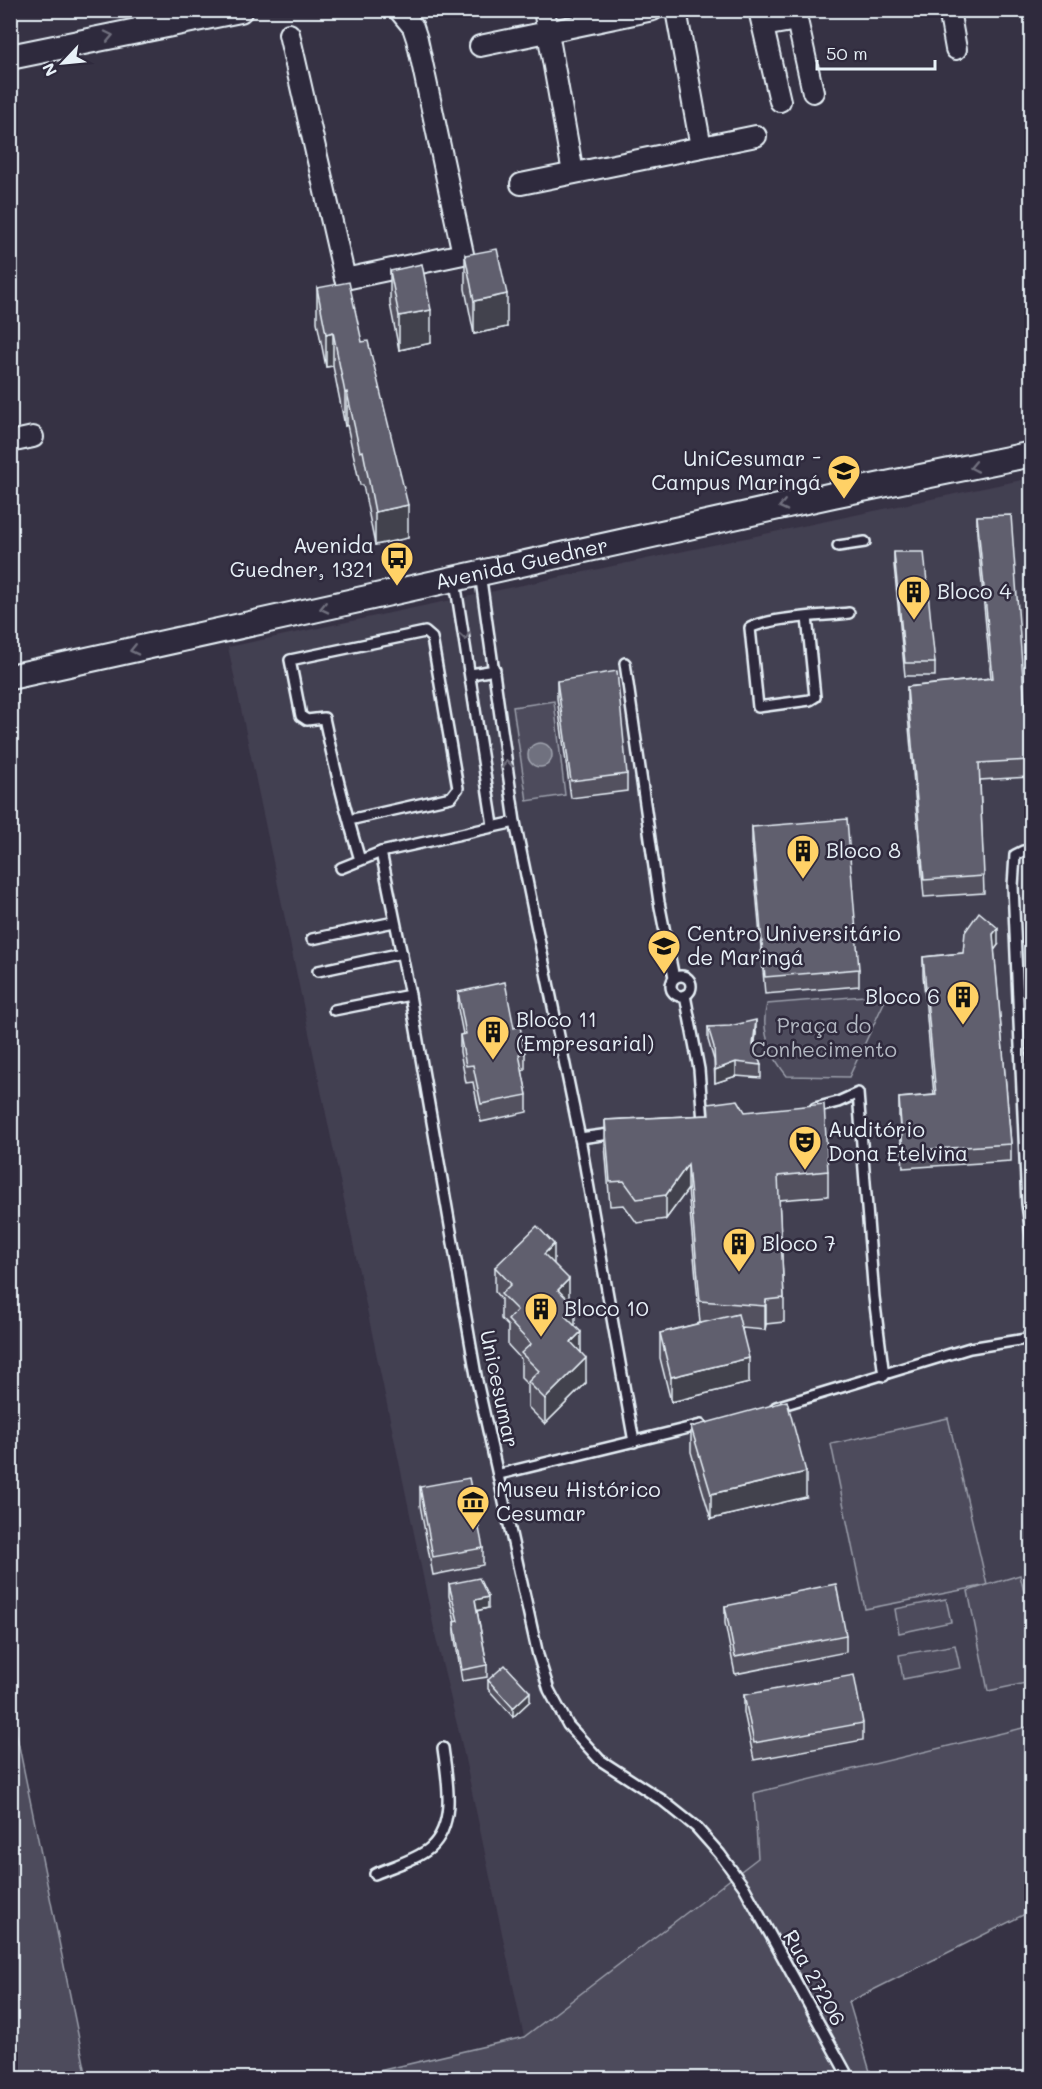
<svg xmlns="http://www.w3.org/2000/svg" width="1042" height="2089" font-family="Mali,sans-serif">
  <rect width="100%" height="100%" fill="#363244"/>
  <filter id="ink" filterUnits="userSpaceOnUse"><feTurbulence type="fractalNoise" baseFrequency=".0167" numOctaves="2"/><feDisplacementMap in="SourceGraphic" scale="12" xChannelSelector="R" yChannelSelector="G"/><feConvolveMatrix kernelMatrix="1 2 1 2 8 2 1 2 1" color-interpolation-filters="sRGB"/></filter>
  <g filter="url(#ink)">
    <polygon fill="#433f51" points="1031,478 1031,1722 744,1887 524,2037 462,1745 436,1638 228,647"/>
    <g fill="#4d4b5c" stroke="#9a9eaa" stroke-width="1.5">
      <polygon points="554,701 565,795 527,801 513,707"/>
      <path d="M 888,994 L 849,1077 L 787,1076 C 770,1055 760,1031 767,1004 Z"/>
      <polygon points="948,1418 987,1585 1020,1575 1031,1622 1031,1682 988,1691 968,1591 987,1585 865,1609 831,1444"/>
      <polygon points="946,1599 951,1622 899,1633 895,1609"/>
      <polygon points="955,1645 960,1668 903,1679 899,1655"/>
      <polygon points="11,1707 87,2078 11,2078"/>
      <polygon points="1031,1726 1031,1918 1023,1915 849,2002 872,2078 349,2078 524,2037 758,1858 754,1793"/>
    </g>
    <circle fill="#70717f" stroke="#a0a4af" stroke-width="1.5" cx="540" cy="755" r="12"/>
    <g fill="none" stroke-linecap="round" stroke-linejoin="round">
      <g stroke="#e8f1f8" stroke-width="14">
        <g id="service">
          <polyline points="838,546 865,542"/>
          <polyline points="480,573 515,822 580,1138 634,1442"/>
          <polyline points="455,581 493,825"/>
          <path d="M 807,617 L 815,697 L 810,700 L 758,707 L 750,628 C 772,617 823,616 849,613"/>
          <polyline points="625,663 659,902 674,978"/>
          <polyline points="471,674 495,670"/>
          <path d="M 349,820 L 451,797 L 458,788 L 432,638 L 425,632 L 290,660 L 301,716 L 307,720 L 324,718 C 334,766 346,813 360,860"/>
          <polyline points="1032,850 1023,851 1015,855 1013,886 1027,1204 1032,1242"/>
          <polyline points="381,852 410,995 477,1381 538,1655 549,1690 568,1725 600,1760 662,1800 696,1827 720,1854 744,1887 849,2078"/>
          <polyline points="341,868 381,852 515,822"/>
          <polyline points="312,939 394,922"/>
          <polyline points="318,971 402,953"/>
          <circle cx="681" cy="986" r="10"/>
          <polyline points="685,995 699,1069 703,1122"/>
          <polyline points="334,1010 410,995"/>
          <polyline points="815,1108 838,1102 858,1093 874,1297 884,1376"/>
          <polyline points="580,1138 617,1133"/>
          <polyline points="776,1407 970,1348 1032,1338"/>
          <polyline points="500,1474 701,1425"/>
          <path d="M 375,1874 C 392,1866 416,1860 430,1848 C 457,1824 447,1779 443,1748"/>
        </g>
      </g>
      <g stroke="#e8f1f8" stroke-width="24">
        <g id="minor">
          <polyline points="142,10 146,27"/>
          <polyline points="544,10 573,173"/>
          <polyline points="676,10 701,147"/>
          <polyline points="759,10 780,101"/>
          <polyline points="949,10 956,49"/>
          <polyline points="763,26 797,20 813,92"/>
          <polyline points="289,34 345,279 463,254 417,39 413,27 399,10"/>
          <polyline points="480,46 653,10"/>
          <polyline points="521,184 756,136"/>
          <polyline points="10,442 33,437"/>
        </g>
      </g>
      <g stroke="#e8f1f8" stroke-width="28">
        <g id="tertiary">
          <polyline points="10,57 240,10"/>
          <path id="s1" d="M 10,677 L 833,495 L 1032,454"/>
        </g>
      </g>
      <use href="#service" stroke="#2f2a3d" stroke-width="9"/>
      <use href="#minor" stroke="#2f2a3d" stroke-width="20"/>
      <use href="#tertiary" stroke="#2f2a3d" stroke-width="24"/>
    </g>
    <g fill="#53515f" stroke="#e8f1f8" stroke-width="1.5">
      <polygon points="465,255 507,327 474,334 465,289"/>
      <polygon points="390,271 431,343 399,350 390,304"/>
      <polygon points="317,288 362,342 408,538 375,545 363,485 360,485 347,425 345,426 333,366 326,367 317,322"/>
      <polygon points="977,516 1029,760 1029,777 980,780 984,893 924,897 907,704 907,687 991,678 977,533"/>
      <polygon points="894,552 935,663 935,676 905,676 894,565"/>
      <polygon points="557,681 627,774 627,791 571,798 557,698"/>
      <polygon points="752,827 859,969 859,986 765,994 752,844"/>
      <polygon points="998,945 994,950 1011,1144 1011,1161 903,1168 899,1116 899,1098 934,1095 923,975 923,957 963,953"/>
      <polygon points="458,992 514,1028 525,1053 525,1070 522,1071 527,1095 527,1112 481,1122 473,1082 466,1083 460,1052 460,1035 463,1034 458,1009"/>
      <polygon points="708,1027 756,1033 754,1049 761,1065 761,1078 736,1076 715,1083 714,1060 708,1040"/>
      <polygon points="708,1104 745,1112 828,1171 828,1196 779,1200 784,1298 784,1322 766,1324 765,1330 742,1328 749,1383 671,1402 660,1358 660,1333 700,1323 688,1189 666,1219 637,1223 624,1205 610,1206 605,1145 605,1120 708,1115"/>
      <polygon points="554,1265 569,1301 581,1352 586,1383 545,1424 528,1407 528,1385 521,1378 521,1359 508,1345 508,1326 501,1319 501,1299 495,1292 495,1267"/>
      <polygon points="691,1427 806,1497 711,1519 691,1452"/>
      <polygon points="420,1487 483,1548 483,1565 433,1575 420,1505"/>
      <polygon points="449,1584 488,1608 477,1611 487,1665 487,1677 462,1681 454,1633 454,1622 455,1622 449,1596"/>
      <polygon points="725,1606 846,1635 846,1652 735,1674 725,1623"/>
      <polygon points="488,1680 530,1701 513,1717 488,1689"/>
      <polygon points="744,1695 863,1723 863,1740 754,1760 744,1712"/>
    </g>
    <g fill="#43424d" stroke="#e8f1f8" stroke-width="1.5">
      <polygon points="507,294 507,327 474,334 474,301"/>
      <polygon points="431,310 431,343 399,350 399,316"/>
      <polygon points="333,332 333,366 326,367 326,334"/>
      <polygon points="347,392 347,425 345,426 345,393"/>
      <polygon points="408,505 408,538 375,545 375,512"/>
      <polygon points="998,928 998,945 993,952 993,934"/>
      <polygon points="756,1020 756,1033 753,1058 753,1045"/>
      <polygon points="736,1062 736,1076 715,1083 715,1070"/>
      <polygon points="688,1164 688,1189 666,1219 666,1195"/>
      <polygon points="554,1244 554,1269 544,1254"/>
      <polygon points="569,1279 569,1304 558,1290"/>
      <polygon points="766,1300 766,1324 765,1330 765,1306"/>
      <polygon points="575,1306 575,1331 565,1316"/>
      <polygon points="581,1332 581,1357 571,1342"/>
      <polygon points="586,1358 586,1383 545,1424 545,1399"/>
      <polygon points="749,1358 749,1383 671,1402 671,1377"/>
      <polygon points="806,1472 806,1497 711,1519 711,1494"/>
      <polygon points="488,1597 488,1608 475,1611 475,1600"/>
      <polygon points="530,1692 530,1701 513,1717 513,1708"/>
    </g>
    <g fill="#605e6e" stroke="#e8f1f8" stroke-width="1.5">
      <polygon points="497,249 507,294 474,301 465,255"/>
      <polygon points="422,264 431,310 399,316 390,271"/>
      <polygon points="349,282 362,342 368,341 408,505 375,512 363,451 360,452 347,392 345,393 333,332 326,334 317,288"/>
      <polygon points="1011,515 1029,760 979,763 984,876 924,880 907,687 993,678 977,516"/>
      <polygon points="894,552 924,552 935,663 905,663"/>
      <polygon points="617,671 627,774 571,781 557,681"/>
      <polygon points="847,819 859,969 765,977 752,827"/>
      <polygon points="979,912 998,928 993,934 1011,1144 903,1151 899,1098 936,1095 923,957 963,953 965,932"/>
      <polygon points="505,982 514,1028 520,1026 525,1053 519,1054 527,1095 481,1104 473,1065 466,1066 460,1035 466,1034 458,992"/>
      <polygon points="756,1020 753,1045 761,1065 736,1062 715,1070 714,1047 708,1027 730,1026"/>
      <polygon points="738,1100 745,1112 824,1104 828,1171 778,1176 784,1298 766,1300 765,1306 700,1301 688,1164 666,1195 637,1199 624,1181 610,1182 605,1120 709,1115 708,1104"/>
      <polygon points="537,1226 554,1244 544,1254 569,1279 558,1290 575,1306 565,1316 581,1332 571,1342 586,1358 545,1399 528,1382 539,1371 521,1353 531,1344 508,1320 517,1310 501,1294 511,1284 495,1267"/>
      <polygon points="738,1314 749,1358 671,1377 660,1333"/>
      <polygon points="787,1401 806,1472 711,1494 691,1427"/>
      <polygon points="469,1478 483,1548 433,1557 420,1487"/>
      <polygon points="479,1578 488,1597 475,1600 487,1665 462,1670 454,1622 458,1621 449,1584"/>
      <polygon points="836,1584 846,1635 735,1657 725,1606"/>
      <polygon points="505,1665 530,1692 513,1708 488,1680"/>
      <polygon points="854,1675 863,1723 754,1743 744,1695"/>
    </g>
    <defs><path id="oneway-chevron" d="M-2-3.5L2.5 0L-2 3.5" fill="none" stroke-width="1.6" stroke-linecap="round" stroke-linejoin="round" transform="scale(1.5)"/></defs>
    <g stroke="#70707e">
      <use href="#oneway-chevron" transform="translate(109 36) rotate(-12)"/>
      <use href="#oneway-chevron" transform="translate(974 467) rotate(169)"/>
      <use href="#oneway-chevron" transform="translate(783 506) rotate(167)"/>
      <use href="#oneway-chevron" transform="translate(324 608) rotate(167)"/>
      <use href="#oneway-chevron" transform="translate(465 636) rotate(80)"/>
      <use href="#oneway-chevron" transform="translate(134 650) rotate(167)"/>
      <use href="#oneway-chevron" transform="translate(507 764) rotate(-98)"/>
    </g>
  </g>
  <defs>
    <g id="school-pin" transform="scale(1.725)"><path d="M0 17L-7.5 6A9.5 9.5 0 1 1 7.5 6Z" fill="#ffd166" stroke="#2f2a3d"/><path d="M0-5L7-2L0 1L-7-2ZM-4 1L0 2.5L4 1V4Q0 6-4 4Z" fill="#111"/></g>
    <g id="bus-pin" transform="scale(1.725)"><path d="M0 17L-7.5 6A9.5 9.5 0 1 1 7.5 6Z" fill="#ffd166" stroke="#2f2a3d"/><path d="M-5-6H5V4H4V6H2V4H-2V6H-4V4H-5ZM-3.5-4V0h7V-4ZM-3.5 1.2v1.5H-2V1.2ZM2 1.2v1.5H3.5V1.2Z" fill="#111"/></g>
    <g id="building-pin" transform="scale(1.725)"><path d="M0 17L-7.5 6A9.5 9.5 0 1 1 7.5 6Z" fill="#ffd166" stroke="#2f2a3d"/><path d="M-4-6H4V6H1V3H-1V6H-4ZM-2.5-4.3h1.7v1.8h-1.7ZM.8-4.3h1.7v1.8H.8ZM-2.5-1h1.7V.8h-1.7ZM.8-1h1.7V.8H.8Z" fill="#111"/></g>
    <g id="university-pin" transform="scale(1.725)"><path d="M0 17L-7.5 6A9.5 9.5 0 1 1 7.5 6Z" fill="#ffd166" stroke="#2f2a3d"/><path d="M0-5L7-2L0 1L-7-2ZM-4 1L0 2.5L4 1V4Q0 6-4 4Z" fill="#111"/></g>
    <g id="theatre-pin" transform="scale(1.725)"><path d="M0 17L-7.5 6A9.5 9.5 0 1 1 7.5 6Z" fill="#ffd166" stroke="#2f2a3d"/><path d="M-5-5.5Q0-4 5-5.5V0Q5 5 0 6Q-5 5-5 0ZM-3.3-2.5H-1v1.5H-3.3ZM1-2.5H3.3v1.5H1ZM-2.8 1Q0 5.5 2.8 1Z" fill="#111"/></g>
    <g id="museum-pin" transform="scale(1.725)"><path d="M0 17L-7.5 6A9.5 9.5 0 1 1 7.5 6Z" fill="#ffd166" stroke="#2f2a3d"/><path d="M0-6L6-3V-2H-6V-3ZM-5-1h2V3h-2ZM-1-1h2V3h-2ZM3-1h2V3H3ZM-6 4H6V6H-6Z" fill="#111"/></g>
  </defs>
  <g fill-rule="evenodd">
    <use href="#school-pin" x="844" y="471"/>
    <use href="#bus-pin" x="397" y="558"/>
    <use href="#building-pin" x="914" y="592"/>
    <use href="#building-pin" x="803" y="851"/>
    <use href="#university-pin" x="664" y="946"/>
    <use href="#building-pin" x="963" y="997"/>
    <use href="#building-pin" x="493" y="1032"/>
    <use href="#theatre-pin" x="805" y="1142"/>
    <use href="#building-pin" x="739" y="1244"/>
    <use href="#building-pin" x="541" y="1309"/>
    <use href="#museum-pin" x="473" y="1502"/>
  </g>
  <g text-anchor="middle" stroke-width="5" stroke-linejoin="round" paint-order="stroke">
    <g font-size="21" fill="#e8f1f8" stroke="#2f2a3d" text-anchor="start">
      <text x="821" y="466" text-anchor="end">UniCesumar -<tspan x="821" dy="24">Campus Maringá</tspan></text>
      <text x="374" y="553" text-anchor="end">Avenida<tspan x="374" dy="24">Guedner, 1321</tspan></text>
      <text x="937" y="599">Bloco 4</text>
      <text x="826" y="858">Bloco 8</text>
      <text x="687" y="941">Centro Universitário<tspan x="687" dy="24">de Maringá</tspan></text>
      <text x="940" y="1004" text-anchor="end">Bloco 6</text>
      <text x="516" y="1027">Bloco 11<tspan x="516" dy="24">(Empresarial)</tspan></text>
      <text x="828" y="1137">Auditório<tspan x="828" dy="24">Dona Etelvina</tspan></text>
      <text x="762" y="1251">Bloco 7</text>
      <text x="564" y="1316">Bloco 10</text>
      <text x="496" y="1497">Museu Histórico<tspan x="496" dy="24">Cesumar</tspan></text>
    </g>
    <g font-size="21" fill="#e8f1f8" stroke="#2f2a3d">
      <text dy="7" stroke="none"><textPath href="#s1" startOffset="524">Avenida Guedner</textPath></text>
      <text transform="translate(499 1389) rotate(78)" y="7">Unicesumar</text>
      <text transform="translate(814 1978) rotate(61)" y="7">Rua 27206</text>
    </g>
    <g font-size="21" fill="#b2b7c1" stroke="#2f2a3d">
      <text x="824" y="1033">Praça do<tspan x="824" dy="24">Conhecimento</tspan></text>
    </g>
  </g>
  <rect width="1042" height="2089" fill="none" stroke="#2f2a3d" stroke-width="36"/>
  <rect x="18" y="18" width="1006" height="2053" fill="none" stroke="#e8f1f8" stroke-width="2" filter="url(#ink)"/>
  <g transform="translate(63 63) rotate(244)" stroke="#2f2a3d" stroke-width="4.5" paint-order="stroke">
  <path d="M0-4.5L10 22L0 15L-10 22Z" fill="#e8f1f8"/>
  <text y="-9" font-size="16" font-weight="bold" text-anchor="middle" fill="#e8f1f8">N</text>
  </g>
  <path d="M817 60v9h118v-9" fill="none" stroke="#e8f1f8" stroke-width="3"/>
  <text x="826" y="60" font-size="18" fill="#e8f1f8" stroke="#2f2a3d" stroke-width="4.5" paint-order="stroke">50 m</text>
</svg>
